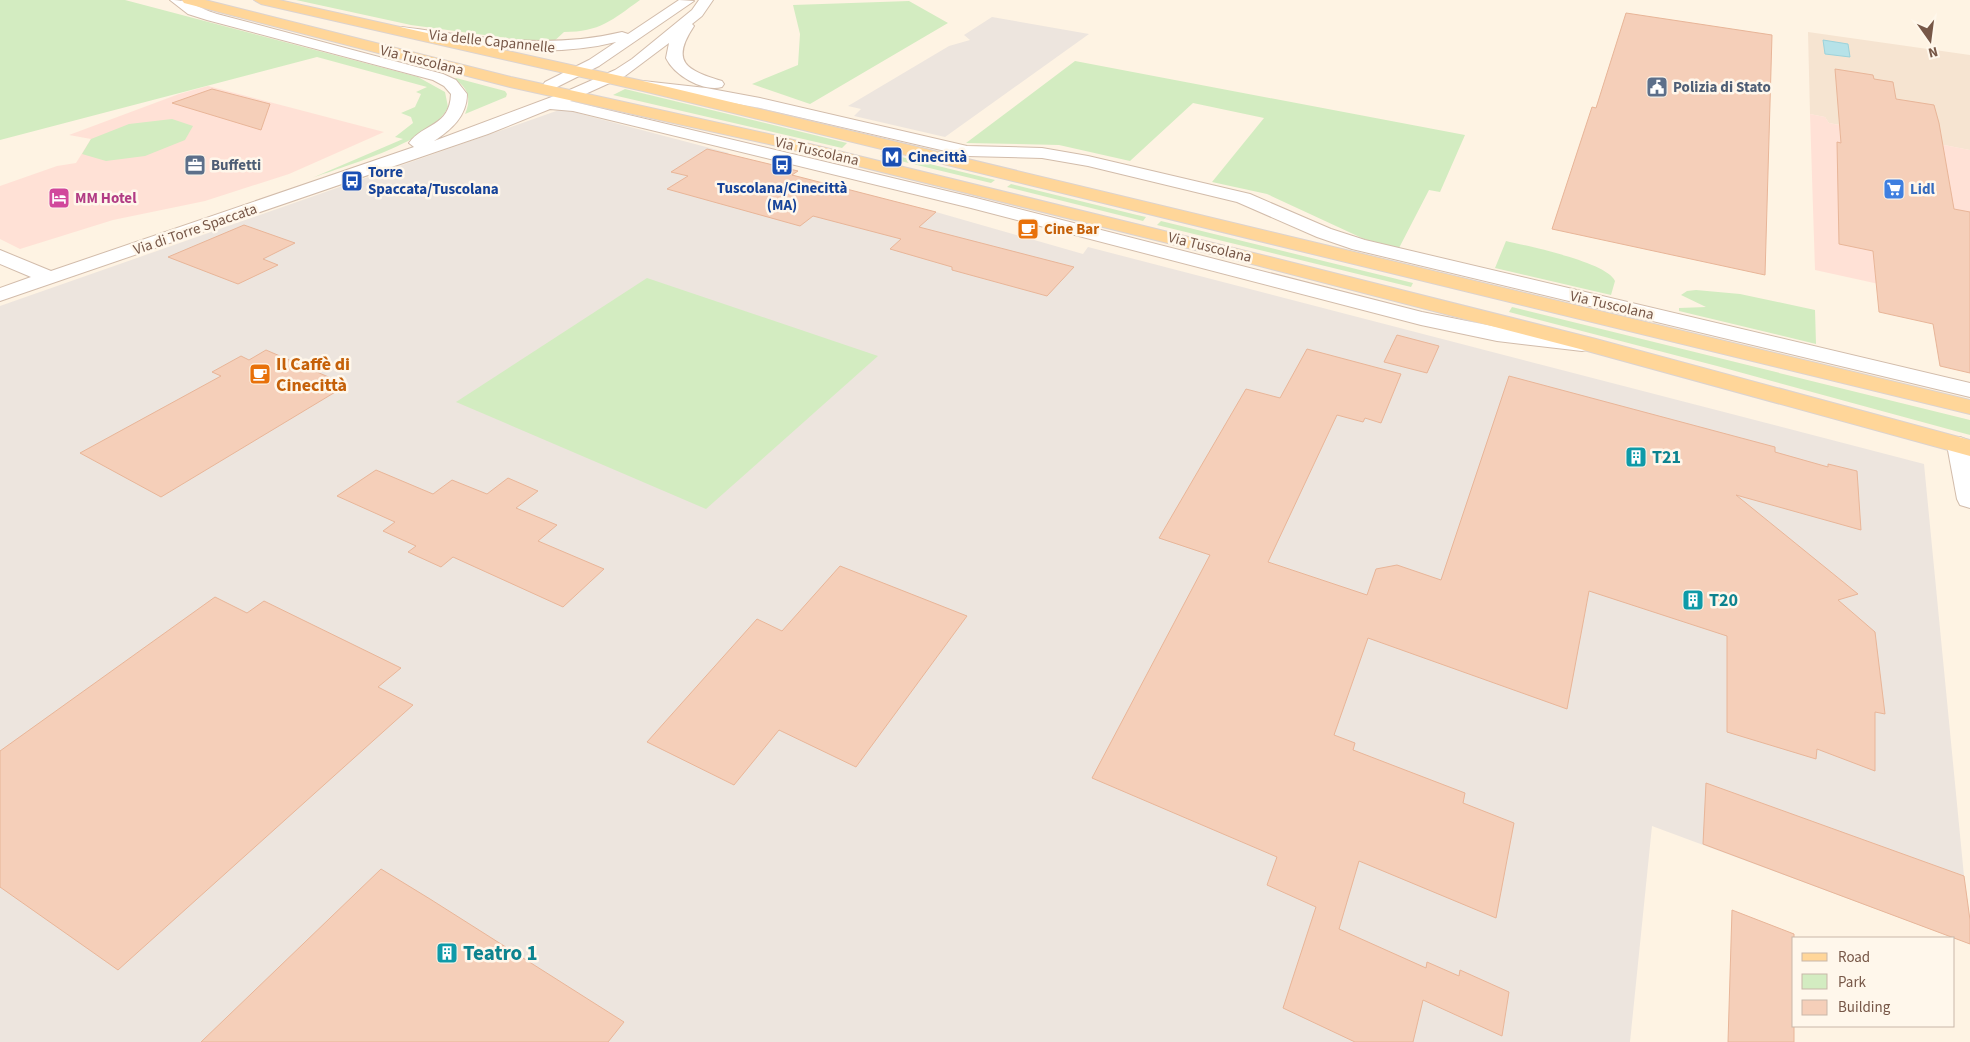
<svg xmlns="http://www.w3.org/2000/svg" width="1970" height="1042" font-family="'Source Sans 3',sans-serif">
  <rect width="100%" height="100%" fill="#fef3e3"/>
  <polygon fill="#f6e4d1" points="1808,32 1970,55 1970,150 1829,123 1825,117 1810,114"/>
  <g fill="#ffe1d6">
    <polygon points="208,86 384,132 289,174 205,201 113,220 20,249 0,239 0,186 57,166 76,163 91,139 69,135 179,94"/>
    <polygon points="1810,114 1825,117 1829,123 1970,150 1970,304 1815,270"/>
  </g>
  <g fill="#ede5de">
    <polygon points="992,17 1089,34 945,137 854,116 861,109 848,106 949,46 970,40 964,35"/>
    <polygon points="562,109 729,153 722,158 936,212 1083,254 1088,247 1924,464 1964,876 1970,920 1970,944 1652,826 1630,1042 0,1042 0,306"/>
  </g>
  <g fill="#d3ecc1">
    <path d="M 0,0 L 125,0 L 418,77 L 445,92 L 448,107 C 432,142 347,165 312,178 L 403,139 L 395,137 L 413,123 L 411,117 L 401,113 L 415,107 L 421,94 L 416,92 L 427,87 L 317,57 L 0,140 Z"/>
    <path d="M 296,0 L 640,0 C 612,20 600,32 564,32 L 551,44 L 411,25 Z"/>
    <polygon points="909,1 948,23 810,104 752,84 798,65 800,34 793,5"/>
    <polygon points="1075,61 1465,135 1440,192 1429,190 1399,248 1364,239 1267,194 1212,182 1264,118 1193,103 1130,161 1059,145 966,143"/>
    <path d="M 456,78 L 505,91 L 507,94 L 506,97 L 465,114 C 472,99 468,86 453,79 Z"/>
    <polygon points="625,89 847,143 842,148 613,95"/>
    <polygon points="172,119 193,126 185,140 145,156 106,161 82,154 91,139 129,124"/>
    <polygon points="885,153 995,180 991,183 880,156"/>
    <polygon points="1011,184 1137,215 1146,217 1143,221 1007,187"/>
    <polygon points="1161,221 1413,283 1411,287 1157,225"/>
    <path d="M 1506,241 C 1527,246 1607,262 1615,281 L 1611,295 L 1495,268 Z"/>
    <polygon points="647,278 878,356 706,509 456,402"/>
    <polygon points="1696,290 1740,294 1815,310 1816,344 1679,311 1679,308 1706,307 1681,295 1687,291"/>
    <polygon points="1512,307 1970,420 1970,435 1717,366 1509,312"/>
  </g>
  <polygon fill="#b6e2e8" stroke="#9cd3db" points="1823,40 1848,44 1850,57 1825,54"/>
  <g fill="#f5cfb9" stroke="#e8b598">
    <polygon points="1626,13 1772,35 1765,275 1552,229 1592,107 1596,108"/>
    <polygon points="1835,69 1873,75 1874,79 1893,82 1896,99 1934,105 1939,123 1954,209 1970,212 1970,373 1940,366 1933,324 1879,312 1873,251 1839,244 1837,142 1841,143"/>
    <polygon points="212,89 270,104 261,130 172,103"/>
    <polygon points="707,149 798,171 792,175 936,212 919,227 1074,267 1047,296 952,270 952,267 890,249 901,239 813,216 800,226 667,189 688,176 671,172"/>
    <polygon points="244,225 295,243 263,259 278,265 238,284 168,257"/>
    <polygon points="1397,335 1439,346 1427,373 1384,362"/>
    <polygon points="1307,349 1401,374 1381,423 1365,418 1363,422 1337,415 1268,562 1367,595 1376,569 1397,565 1441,580 1509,376 1775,447 1775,452 1828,467 1828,464 1857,471 1861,530 1736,495 1858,594 1838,600 1875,632 1885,714 1875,712 1875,771 1817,749 1816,759 1727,732 1727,636 1589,591 1567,709 1368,638 1334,735 1355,743 1353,750 1465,793 1463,803 1514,823 1496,918 1359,861 1339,929 1426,968 1427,962 1459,976 1460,970 1509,992 1502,1036 1423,1000 1413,1042 1355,1042 1283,1008 1316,907 1267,885 1277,857 1092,778 1210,555 1159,538 1246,389 1280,398"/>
    <polygon points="266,350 347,385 161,497 80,453 221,376 212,372 241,356 249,360"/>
    <polygon points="376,470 433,494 452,480 487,494 508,478 538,491 516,508 557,525 538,541 604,569 563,607 453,557 441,567 408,552 416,546 383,531 395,522 337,496"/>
    <polygon points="840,566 967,616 856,767 779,730 734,785 647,742 757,619 782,631"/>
    <polygon points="215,597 247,613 264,601 401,668 378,687 413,705 118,970 0,887 0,751"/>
    <polygon points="1706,783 1964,876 1970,920 1970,944 1703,844"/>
    <polygon points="381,869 430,899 624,1022 608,1042 201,1042"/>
    <polygon points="1732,910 1794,934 1794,1042 1728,1042"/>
  </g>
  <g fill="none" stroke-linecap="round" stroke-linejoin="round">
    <g stroke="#d2bcab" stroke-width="2">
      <g id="minor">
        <path d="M 170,0 C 190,0 198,8 217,14 L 443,74 L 456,80 L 467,94 C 467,116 451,130 434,141 L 565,92 L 615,70 L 632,59 L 692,10 L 699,0 L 713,0 L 702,16 L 692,24 L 694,26 C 670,62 686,70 722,81 L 724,84 L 722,87 C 702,92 674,75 666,58 L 669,43 L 625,76 L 570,101 L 976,198 L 1422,312 L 1497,327 L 1582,337 L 1590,339 L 1593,344 L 1590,349 L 1582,351 L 1497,341 L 1421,325 L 971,208 L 573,111 L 550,109 L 488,134 L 0,301 L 0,288 L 31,277 L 0,264 L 0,250 L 51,271 L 414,147 L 409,143 C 423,123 450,127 451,94 L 444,86 L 433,80 L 207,20 L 188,14 Z"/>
        <path d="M 679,0 L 694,1 L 599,66 L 551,90 L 543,85 L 545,82 L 589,60 L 616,42 C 544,60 474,45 402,35 L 395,31 L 402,27 C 478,37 546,50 622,32 L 628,34 Z"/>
        <polygon points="643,81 706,88 760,98 967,146 1042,148 1088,156 1250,194 1331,229 1365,240 1970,383 1970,397 1352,249 1317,237 1237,202 1088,166 1042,158 967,156 760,108 706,98 637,89 635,86 637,83"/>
        <polygon points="1960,437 1970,441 1970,508 1960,505 1957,499 1947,445 1951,439"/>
      </g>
    </g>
    <g stroke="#dcd3cf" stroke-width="2">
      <g id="major">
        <polygon points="182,0 205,0 511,77 773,135 1270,257 1596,339 1970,440 1970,456 1580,349 1256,265 773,145 510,87 184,3"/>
        <polygon points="254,0 279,0 643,81 1970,400 1970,414 643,91 261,4"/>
      </g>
    </g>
    <use href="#minor" fill="#fff" fill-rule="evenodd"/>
    <use href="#major" fill="#ffd699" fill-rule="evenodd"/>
  </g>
  <defs>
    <g id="civic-square" transform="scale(1.125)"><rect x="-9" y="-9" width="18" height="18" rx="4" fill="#5c6f8a" stroke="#fff7eb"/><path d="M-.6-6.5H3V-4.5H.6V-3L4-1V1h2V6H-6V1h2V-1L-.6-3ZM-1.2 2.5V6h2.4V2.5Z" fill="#fff"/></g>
    <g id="metro-square" transform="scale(1.125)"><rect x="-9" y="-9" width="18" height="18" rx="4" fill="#1a4fb4" stroke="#fff7eb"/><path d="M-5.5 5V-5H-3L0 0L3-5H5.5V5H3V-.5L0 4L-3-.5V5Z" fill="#fff"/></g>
    <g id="office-square" transform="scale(1.125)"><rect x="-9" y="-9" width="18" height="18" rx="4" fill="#5c6f8a" stroke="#fff7eb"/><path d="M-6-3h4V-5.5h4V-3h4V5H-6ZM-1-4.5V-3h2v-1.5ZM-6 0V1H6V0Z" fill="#fff"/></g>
    <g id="bus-square" transform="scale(1.125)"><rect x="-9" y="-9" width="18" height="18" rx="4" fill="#1a4fb4" stroke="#fff7eb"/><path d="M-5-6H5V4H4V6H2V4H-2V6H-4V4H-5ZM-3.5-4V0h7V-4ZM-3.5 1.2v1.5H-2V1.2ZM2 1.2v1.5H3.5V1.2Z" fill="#fff"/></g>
    <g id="supermarket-square" transform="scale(1.125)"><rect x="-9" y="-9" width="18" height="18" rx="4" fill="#3f7fe0" stroke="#fff7eb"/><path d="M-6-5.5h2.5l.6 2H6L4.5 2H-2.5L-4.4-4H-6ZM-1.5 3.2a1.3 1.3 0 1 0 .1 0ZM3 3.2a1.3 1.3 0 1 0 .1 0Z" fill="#fff"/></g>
    <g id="hotel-square" transform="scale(1.125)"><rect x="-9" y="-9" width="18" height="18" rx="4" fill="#d1479c" stroke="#fff7eb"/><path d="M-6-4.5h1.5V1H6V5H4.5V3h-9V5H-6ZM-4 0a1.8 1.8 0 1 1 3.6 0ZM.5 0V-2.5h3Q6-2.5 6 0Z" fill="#fff"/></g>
    <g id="cafe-square" transform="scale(1.125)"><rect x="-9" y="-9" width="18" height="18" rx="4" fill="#e8710a" stroke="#fff7eb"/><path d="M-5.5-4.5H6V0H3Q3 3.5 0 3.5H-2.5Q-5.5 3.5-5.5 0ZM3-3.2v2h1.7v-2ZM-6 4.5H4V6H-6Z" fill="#fff"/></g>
    <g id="building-square" transform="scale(1.125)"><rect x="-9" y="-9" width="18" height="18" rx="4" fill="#0f9aa8" stroke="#fff7eb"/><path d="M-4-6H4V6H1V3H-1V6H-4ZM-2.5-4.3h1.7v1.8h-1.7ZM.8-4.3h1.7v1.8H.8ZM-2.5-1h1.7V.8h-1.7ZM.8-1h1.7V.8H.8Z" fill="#fff"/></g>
  </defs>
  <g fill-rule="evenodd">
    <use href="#civic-square" x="1657" y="87"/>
    <use href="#metro-square" x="892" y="157"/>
    <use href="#office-square" x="195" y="165"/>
    <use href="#bus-square" x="782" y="165"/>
    <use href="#bus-square" x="352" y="181"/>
    <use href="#supermarket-square" x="1894" y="189"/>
    <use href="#hotel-square" x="59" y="198"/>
    <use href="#cafe-square" x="1028" y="229"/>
    <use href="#cafe-square" x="260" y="374"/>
    <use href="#building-square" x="1636" y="457"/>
    <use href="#building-square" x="1693" y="600"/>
    <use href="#building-square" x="447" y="953"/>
  </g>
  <g text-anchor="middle" stroke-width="5" stroke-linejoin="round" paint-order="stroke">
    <g font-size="15" fill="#775747" stroke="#fff7eb">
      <text transform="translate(492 41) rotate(6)" y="5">Via delle Capannelle</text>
      <text transform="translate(422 60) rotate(14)" y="5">Via Tuscolana</text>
      <text transform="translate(817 151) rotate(13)" y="5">Via Tuscolana</text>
      <text transform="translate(195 229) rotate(-19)" y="5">Via di Torre Spaccata</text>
      <text transform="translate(1210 247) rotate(14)" y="5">Via Tuscolana</text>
      <text transform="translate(1612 305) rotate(13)" y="5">Via Tuscolana</text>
    </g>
    <g font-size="15" font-weight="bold" fill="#4e5e75" stroke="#fff7eb" text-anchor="start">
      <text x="1673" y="92">Polizia di Stato</text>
      <text x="211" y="170">Buffetti</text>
    </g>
    <g font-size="15" font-weight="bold" fill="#164399" stroke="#fff7eb" text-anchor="start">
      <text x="908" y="162">Cinecittà</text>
      <text x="368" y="177">Torre<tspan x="368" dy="17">Spaccata/Tuscolana</tspan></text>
      <text x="782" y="193" text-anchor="middle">Tuscolana/Cinecittà<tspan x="782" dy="17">(MA)</tspan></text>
    </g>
    <g font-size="15" font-weight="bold" fill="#366cbe" stroke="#fff7eb" text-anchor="start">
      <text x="1910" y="194">Lidl</text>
    </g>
    <g font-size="15" font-weight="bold" fill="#b23c85" stroke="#fff7eb" text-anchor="start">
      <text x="75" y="203">MM Hotel</text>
    </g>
    <g font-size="15" font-weight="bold" fill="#c56008" stroke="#fff7eb" text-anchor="start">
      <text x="1044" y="234">Cine Bar</text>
    </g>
    <g font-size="18" font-weight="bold" fill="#c56008" stroke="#fff7eb" text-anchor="start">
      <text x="276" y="370">Il Caffè di<tspan x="276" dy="21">Cinecittà</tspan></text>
    </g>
    <g font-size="18" font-weight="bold" fill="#0d838f" stroke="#fff7eb" text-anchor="start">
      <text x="1652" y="463">T21</text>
      <text x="1709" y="606">T20</text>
    </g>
    <g font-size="21" font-weight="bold" fill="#0d838f" stroke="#fff7eb" text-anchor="start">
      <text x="463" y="960">Teatro 1</text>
    </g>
  </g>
  <rect x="1792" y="937" width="162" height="90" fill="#fff7eb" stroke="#c9b7a9"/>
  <rect x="1802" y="953" width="25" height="8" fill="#ffd699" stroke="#c9b7a9"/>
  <text x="1838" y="962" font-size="15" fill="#775747">Road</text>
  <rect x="1802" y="974" width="25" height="15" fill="#d3ecc1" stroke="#c9b7a9"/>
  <text x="1838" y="987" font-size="15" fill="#775747">Park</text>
  <rect x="1802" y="1000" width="25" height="15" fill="#f5cfb9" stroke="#c9b7a9"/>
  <text x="1838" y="1012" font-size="15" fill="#775747">Building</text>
  <g transform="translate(1930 40) rotate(166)" stroke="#fff7eb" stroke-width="4" paint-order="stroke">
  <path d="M0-4L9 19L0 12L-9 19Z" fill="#775747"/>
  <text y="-8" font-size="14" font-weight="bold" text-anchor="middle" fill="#775747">N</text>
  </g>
</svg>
